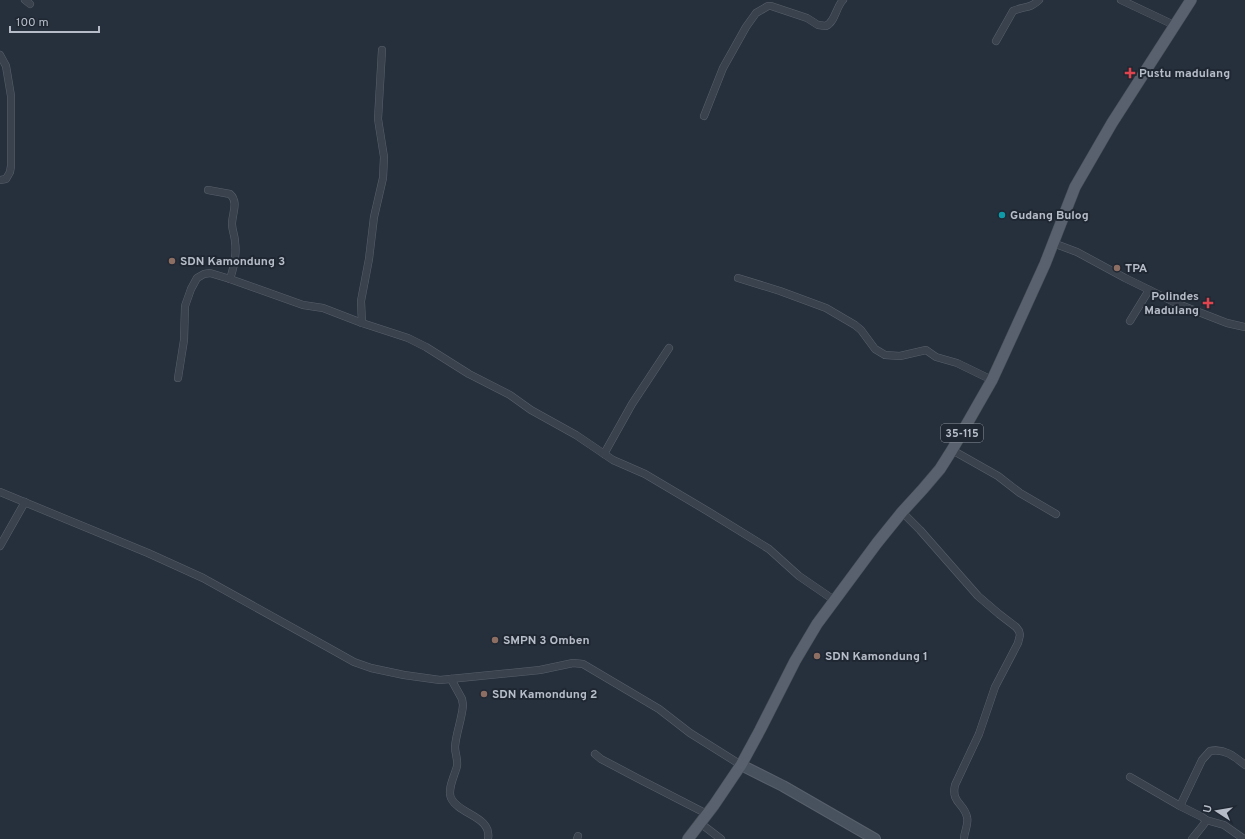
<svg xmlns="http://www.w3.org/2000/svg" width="1245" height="839" font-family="Overpass,sans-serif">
  <rect width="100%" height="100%" fill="#26303d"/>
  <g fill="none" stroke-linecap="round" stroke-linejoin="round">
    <g stroke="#58606b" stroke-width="8">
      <g id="street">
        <polyline points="25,0 30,4"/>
        <polyline points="1121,0 1174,25"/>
        <path d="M 996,41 L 1013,11 C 1024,6 1030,9 1039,0"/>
        <polyline points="0,55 6,66 11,96 11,166 10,172 6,179 0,180"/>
        <path d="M 704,116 L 723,68 L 746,27 L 756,13 L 768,6 L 771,6 L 807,18 L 818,25 L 826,26 C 835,22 836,7 843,0"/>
        <path d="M 208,190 L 230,194 C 239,202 232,214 232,224 C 232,230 235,236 235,242 C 237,255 234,267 230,279"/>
        <polyline points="1053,243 1077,252 1125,278 1178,304 1227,323 1245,327"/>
        <polyline points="738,278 780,291 826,308 855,325 861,330 875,349 885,355 900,356 926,350 936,357 957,363 992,380"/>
        <polyline points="1130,321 1149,290"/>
        <polyline points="362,323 361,301 369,259 374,217 383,178 384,157 378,119 382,50"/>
        <polyline points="178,378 184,340 185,306 191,289 197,278 204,274 210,273 230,279 303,305 323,308 362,323 408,338 426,347 469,374 510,395 531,410 576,435 613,460 645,474 709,512 769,549 799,576 834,600"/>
        <polyline points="952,450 998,476 1020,493 1056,514"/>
        <polyline points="604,454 632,404 669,348"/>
        <polyline points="0,492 148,553 203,578 329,648 354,662 371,668 404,675 440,680 540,670 573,663 583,664 659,709 690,733 741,765"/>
        <path d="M 902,512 L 920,530 L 978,596 L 999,614 L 1016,627 L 1019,631 L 1020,635 L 1018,643 L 995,687 L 979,734 L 955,785 C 951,803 964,803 967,817 C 969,825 964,831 964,839"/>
        <polyline points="0,546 25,502"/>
        <path d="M 451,679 L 462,699 L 463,705 C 462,719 456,733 455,747 C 455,753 458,759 457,766 C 455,775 447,789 451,798 C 459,815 492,816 488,839"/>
        <polyline points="595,754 601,759 637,778 707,814"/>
        <polyline points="1130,777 1180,806 1202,817 1206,820 1204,824 1192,839"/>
        <path d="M 1180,806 L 1202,760 L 1210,751 C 1224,748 1234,756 1245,765"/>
        <polyline points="1206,820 1224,825 1244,839"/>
        <polyline points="700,823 721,839"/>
        <polyline points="577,839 578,836"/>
      </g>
    </g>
    <g stroke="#58606b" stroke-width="12">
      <polyline id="secondary" points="741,765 783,786 875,839"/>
    </g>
    <g stroke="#434b56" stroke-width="12">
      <polyline id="primary" points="688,839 714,805 741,765 760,730 795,661 817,624 877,543 902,512 923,489 940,469 952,450 992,380 1004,354 1045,264 1075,187 1112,123 1191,0"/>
    </g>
    <use href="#street" stroke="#3a424d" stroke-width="7"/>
    <use href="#secondary" stroke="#48525f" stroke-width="10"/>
    <use href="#primary" stroke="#58616d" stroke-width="11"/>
  </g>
  <g fill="#e0444e" stroke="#1f2732" stroke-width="1.5">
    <path d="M1128 67h4v4h4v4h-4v4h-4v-4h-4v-4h4z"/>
    <path d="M1206 297h4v4h4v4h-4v4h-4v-4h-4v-4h4z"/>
  </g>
  <circle fill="#0f9aa8" stroke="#1f2732" stroke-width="1.5" cx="1002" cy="215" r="4"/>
  <g fill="#8d6e63" stroke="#1f2732" stroke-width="1.5">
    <circle cx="172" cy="261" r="4"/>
    <circle cx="1117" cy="268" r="4"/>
    <circle cx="495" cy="640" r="4"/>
    <circle cx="817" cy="656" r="4"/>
    <circle cx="484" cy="694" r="4"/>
  </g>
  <g text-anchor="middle" stroke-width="4" stroke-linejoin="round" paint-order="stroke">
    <rect fill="#1f2732" stroke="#89909b" stroke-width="1" x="941" y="424" width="42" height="18" rx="3"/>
    <g font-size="11" font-weight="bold" fill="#b6bdc8">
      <text x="962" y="437">35-115</text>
    </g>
    <g font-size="12" font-weight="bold" fill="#b6bdc8" stroke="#1f2732" text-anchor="start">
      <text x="1139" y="77">Pustu madulang</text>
      <text x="1010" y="219">Gudang Bulog</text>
      <text x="180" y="265">SDN Kamondung 3</text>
      <text x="1125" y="272">TPA</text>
      <text x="1199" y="300" text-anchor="end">Polindes<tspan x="1199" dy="14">Madulang</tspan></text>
      <text x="503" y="644">SMPN 3 Omben</text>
      <text x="825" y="660">SDN Kamondung 1</text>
      <text x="492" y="698">SDN Kamondung 2</text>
    </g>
  </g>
  <g transform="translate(1217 811) rotate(282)" stroke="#1f2732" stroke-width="3" paint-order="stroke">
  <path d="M0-3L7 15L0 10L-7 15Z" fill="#b6bdc8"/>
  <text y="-6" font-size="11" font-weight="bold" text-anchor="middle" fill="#b6bdc8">U</text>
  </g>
  <path d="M10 26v6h89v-6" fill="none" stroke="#b6bdc8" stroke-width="2"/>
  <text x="16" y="26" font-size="12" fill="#b6bdc8" stroke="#1f2732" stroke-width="3" paint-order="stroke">100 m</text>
</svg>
